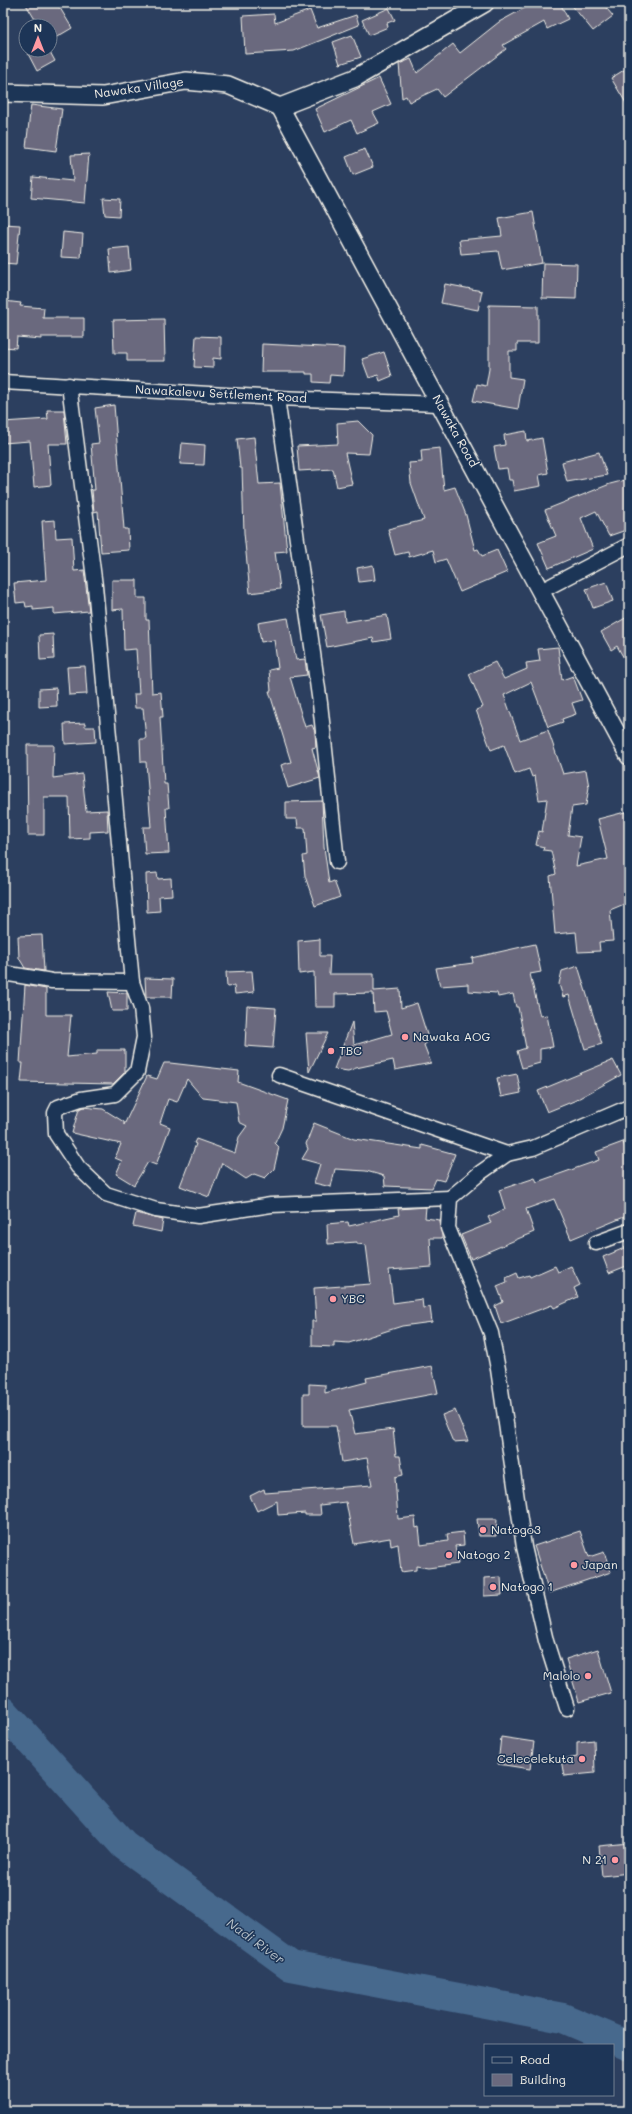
<svg xmlns="http://www.w3.org/2000/svg" width="632" height="2114" font-family="Mali,sans-serif">
  <rect width="100%" height="100%" fill="#2c3f5f"/>
  <filter id="ink" filterUnits="userSpaceOnUse"><feTurbulence type="fractalNoise" baseFrequency=".025" numOctaves="2"/><feDisplacementMap in="SourceGraphic" scale="8" xChannelSelector="R" yChannelSelector="G"/><feConvolveMatrix kernelMatrix="1 2 1 2 8 2 1 2 1" color-interpolation-filters="sRGB"/></filter>
  <g filter="url(#ink)">
    <g fill="none" stroke-linecap="round" stroke-linejoin="round">
      <polyline stroke="#47698d" stroke-width="30" points="3,1711 124,1845 291,1966 563,2018 629,2046"/>
    </g>
    <g fill="#6a697e" stroke="#f4f1e8">
      <polygon points="25,3 57,3 72,28 50,41 50,26 39,26"/>
      <polygon points="534,3 560,3 568,19 547,29 544,22 503,45 506,49 443,97 437,89 409,102 406,96 402,98 399,64 411,59 417,73 453,44 460,53 499,22"/>
      <polygon points="570,3 602,3 613,16 593,31"/>
      <polygon points="389,8 395,20 387,23 388,27 369,35 362,20"/>
      <polygon points="310,10 317,28 356,15 359,25 294,51 245,54 243,16 274,14 275,23"/>
      <polygon points="352,35 361,57 340,64 333,42"/>
      <polygon points="26,50 49,50 55,61 37,71"/>
      <polygon points="624,70 629,78 629,108 611,78"/>
      <polygon points="379,78 391,104 373,112 379,123 357,133 351,120 325,132 315,109"/>
      <polygon points="31,105 62,109 56,151 26,147"/>
      <polygon points="365,149 373,167 353,175 346,157"/>
      <polygon points="89,154 85,203 31,198 33,177 73,181 71,155"/>
      <polygon points="103,198 120,199 119,216 105,215"/>
      <polygon points="533,212 542,263 502,270 498,251 461,254 459,240 502,236 499,218"/>
      <polygon points="3,224 20,225 16,264 3,263"/>
      <polygon points="63,232 83,234 81,258 61,257"/>
      <polygon points="129,247 131,270 111,273 109,249"/>
      <polygon points="543,263 577,264 576,299 542,298"/>
      <polygon points="445,284 482,291 478,310 441,303"/>
      <polygon points="4,301 21,303 20,306 44,308 43,318 84,318 84,337 41,337 41,339 17,337 16,348 3,347"/>
      <polygon points="489,305 538,306 538,343 517,343 517,351 509,351 509,377 523,379 518,409 473,401 477,384 486,386 489,369"/>
      <polygon points="164,319 165,361 127,361 127,353 114,353 113,320"/>
      <polygon points="196,336 221,337 221,359 213,358 213,368 194,367"/>
      <polygon points="262,344 344,348 343,376 330,375 329,383 313,382 313,374 306,374 306,372 261,372"/>
      <polygon points="384,352 392,376 380,381 378,375 369,378 362,359"/>
      <polygon points="114,405 124,529 128,529 129,550 101,552 98,511 94,512 92,490 95,490 91,444 99,443 95,408"/>
      <polygon points="47,410 64,410 67,444 48,444 51,485 34,487 30,441 3,443 3,422 48,419"/>
      <polygon points="358,421 372,435 369,454 345,453 352,484 337,487 333,469 299,471 297,446 338,444 337,423"/>
      <polygon points="526,431 527,441 542,438 548,473 539,475 541,486 514,491 512,480 509,480 507,468 498,469 494,447 505,445 504,435"/>
      <polygon points="254,437 259,484 280,483 287,551 275,552 280,589 250,593 244,533 242,468 240,468 237,439"/>
      <polygon points="182,443 205,445 204,465 180,464"/>
      <polygon points="440,448 444,490 455,487 466,515 475,550 478,549 482,556 497,550 507,572 460,592 446,559 436,562 433,550 409,557 408,552 395,555 388,529 424,520 411,483 409,463 422,462 421,450"/>
      <polygon points="599,452 607,475 567,482 562,462"/>
      <polygon points="629,479 629,529 609,536 596,511 581,518 593,549 549,568 538,543 556,536 545,510 610,484"/>
      <polygon points="55,520 56,538 72,537 74,571 84,570 89,611 54,614 54,608 33,610 33,606 26,607 25,602 16,603 14,583 46,580 42,521"/>
      <polygon points="373,565 375,580 359,582 357,568"/>
      <polygon points="112,580 137,580 137,598 146,598 146,620 149,620 152,693 161,692 163,717 160,717 164,784 167,784 169,808 166,808 169,853 145,854 143,827 151,827 146,762 141,762 140,739 146,739 143,708 135,708 134,694 139,694 136,649 124,650 123,609 112,610"/>
      <polygon points="606,582 613,601 593,608 586,589"/>
      <polygon points="344,611 345,622 387,615 391,639 374,642 373,638 327,647 321,615"/>
      <polygon points="629,616 629,667 617,646 611,650 601,632"/>
      <polygon points="288,618 296,660 305,659 307,675 290,677 305,727 312,725 315,732 316,747 312,748 320,778 288,788 281,765 291,762 269,691 271,691 269,670 278,668 274,640 261,642 258,623"/>
      <polygon points="53,634 54,659 40,660 39,635"/>
      <polygon points="558,647 562,680 573,676 582,700 572,703 576,714 562,719 563,722 548,727 531,682 504,695 520,740 548,730 563,774 586,770 589,787 586,805 572,807 568,835 581,837 576,866 608,859 598,819 629,811 629,902 610,910 613,941 599,942 600,951 578,952 576,932 555,934 550,876 556,874 551,851 543,850 544,847 536,845 539,831 542,832 547,799 539,800 535,776 532,777 529,769 515,774 504,745 491,750 476,710 483,707 469,674 495,662 504,679 527,669 526,663 540,661 538,649"/>
      <polygon points="85,666 87,694 69,695 67,667"/>
      <polygon points="56,688 57,706 39,707 39,689"/>
      <polygon points="85,723 85,727 95,727 96,742 65,744 64,724"/>
      <polygon points="27,745 54,745 53,778 82,774 86,811 107,810 108,831 90,832 90,838 70,839 69,797 44,797 44,835 28,835"/>
      <polygon points="322,801 324,847 329,883 334,881 340,897 315,906 305,876 303,856 307,855 305,828 298,828 297,819 286,819 286,802"/>
      <polygon points="157,873 158,879 171,878 172,895 159,896 160,911 147,912 146,874"/>
      <polygon points="42,935 44,971 25,968 19,958 18,936"/>
      <polygon points="320,939 320,956 330,956 329,974 374,974 374,991 400,989 401,1008 417,1003 429,1041 424,1045 431,1063 395,1070 393,1060 356,1068 348,1071 334,1069 352,1022 354,1045 392,1034 386,1011 374,1012 373,993 335,994 335,1007 315,1007 314,972 299,974 298,941"/>
      <polygon points="535,944 541,972 530,974 540,1016 547,1015 553,1047 540,1049 540,1063 522,1068 517,1051 526,1048 518,1007 516,1007 513,994 498,997 497,993 468,991 468,984 440,986 436,968 473,963 472,958"/>
      <polygon points="578,966 602,1044 585,1049 569,995 563,997 559,984 562,971"/>
      <polygon points="252,971 254,992 235,994 234,986 227,987 226,972"/>
      <polygon points="145,978 173,979 172,997 146,997"/>
      <polygon points="25,985 46,989 46,1015 71,1015 67,1057 97,1054 97,1050 125,1050 125,1072 113,1084 21,1082 23,1063 20,1063"/>
      <polygon points="108,992 127,993 127,1011 112,1011"/>
      <polygon points="247,1006 276,1008 273,1048 245,1046"/>
      <polygon points="306,1033 328,1033 309,1072"/>
      <polygon points="613,1060 621,1075 574,1101 547,1112 538,1091"/>
      <polygon points="164,1063 170,1063 239,1071 238,1082 288,1100 282,1128 275,1143 279,1147 274,1169 265,1178 254,1174 246,1179 222,1163 209,1197 180,1186 196,1144 194,1143 196,1139 235,1153 239,1137 247,1126 239,1122 236,1102 203,1098 187,1079 177,1102 168,1099 160,1123 170,1127 156,1165 148,1162 134,1185 116,1174 122,1161 115,1158 121,1144 72,1133 79,1109 83,1107 103,1109 124,1122 124,1125 147,1076 157,1079"/>
      <polygon points="517,1074 521,1093 501,1097 497,1078"/>
      <polygon points="314,1123 354,1139 422,1149 422,1145 455,1154 444,1181 436,1179 432,1188 385,1186 384,1176 366,1171 335,1169 331,1187 314,1183 320,1164 302,1159 308,1149 306,1144"/>
      <polygon points="623,1142 629,1158 629,1215 571,1239 554,1199 526,1209 534,1232 471,1259 461,1235 491,1223 488,1217 505,1209 499,1190 535,1178 537,1182 599,1160 596,1152"/>
      <polygon points="426,1207 425,1218 440,1220 442,1235 442,1238 430,1238 432,1267 389,1270 393,1303 422,1299 423,1308 430,1307 432,1322 402,1326 349,1343 334,1342 334,1347 312,1346 312,1321 316,1321 314,1288 371,1284 366,1245 357,1244 357,1242 328,1244 327,1224 348,1222 349,1226 399,1215 398,1209"/>
      <polygon points="136,1213 163,1220 161,1232 133,1226"/>
      <polygon points="629,1246 629,1265 609,1273 603,1257"/>
      <polygon points="555,1266 558,1272 571,1266 580,1285 574,1288 578,1297 554,1308 552,1305 501,1324 495,1306 503,1302 497,1286 507,1282 506,1278 517,1273 519,1278 529,1275 530,1277"/>
      <polygon points="432,1366 438,1393 349,1410 355,1434 393,1429 396,1456 400,1456 403,1475 395,1477 398,1519 415,1517 416,1528 419,1527 421,1545 448,1541 447,1534 463,1532 464,1545 455,1546 458,1564 428,1568 416,1566 416,1570 401,1572 398,1544 391,1546 390,1538 354,1544 346,1502 320,1505 321,1515 305,1515 305,1513 278,1515 277,1501 257,1511 250,1496 264,1489 265,1493 372,1485 367,1458 342,1462 336,1426 303,1426 303,1394 309,1394 309,1384 325,1385 325,1393 367,1382 366,1378"/>
      <polygon points="455,1410 468,1441 453,1442 442,1415"/>
      <polygon points="477,1519 497,1519 496,1536 479,1536"/>
      <polygon points="580,1531 589,1557 604,1552 611,1572 549,1593 534,1546"/>
      <polygon points="501,1577 502,1595 484,1596 484,1578"/>
      <polygon points="598,1649 611,1693 579,1702 566,1659"/>
      <polygon points="501,1737 534,1742 530,1769 498,1764"/>
      <polygon points="594,1740 595,1773 564,1776 561,1760 577,1757 577,1742"/>
      <polygon points="629,1843 629,1873 602,1876 599,1846"/>
    </g>
    <g fill="none" stroke-linecap="round" stroke-linejoin="round">
      <g stroke="#f4f1e8" stroke-width="17">
        <g id="minor">
          <polyline points="3,382 277,398 439,404"/>
          <polyline points="69,385 95,586 132,982 141,1008 144,1037 137,1072 115,1094 81,1099 58,1107 55,1113 56,1134 78,1167 106,1194 156,1210 198,1216 271,1205 450,1198"/>
          <polyline points="277,398 320,703 337,862"/>
          <polyline points="541,591 629,545"/>
          <polyline points="3,973 52,981 132,982"/>
          <polyline points="279,1075 507,1154 533,1148 629,1107"/>
          <polyline points="507,1154 480,1173 450,1198 448,1228 491,1333 498,1369 524,1547 546,1641 567,1708"/>
          <polyline points="596,1243 629,1231"/>
        </g>
      </g>
      <g stroke="#f4f1e8" stroke-width="20">
        <g id="tertiary">
          <polyline points="3,93 103,96 186,81 228,85 280,107 355,78 485,3"/>
          <polyline points="280,107 629,756"/>
        </g>
      </g>
      <use href="#minor" stroke="#1d3557" stroke-width="14"/>
      <use href="#tertiary" stroke="#1d3557" stroke-width="17"/>
    </g>
  </g>
  <g fill="#ff9aa2" stroke="#1d3557" stroke-width="1.5">
    <circle cx="405" cy="1037" r="4"/>
    <circle cx="331" cy="1051" r="4"/>
    <circle cx="333" cy="1299" r="4"/>
    <circle cx="483" cy="1530" r="4"/>
    <circle cx="449" cy="1555" r="4"/>
    <circle cx="574" cy="1565" r="4"/>
    <circle cx="493" cy="1587" r="4"/>
    <circle cx="588" cy="1676" r="4"/>
    <circle cx="582" cy="1759" r="4"/>
    <circle cx="615" cy="1860" r="4"/>
  </g>
  <g text-anchor="middle" stroke-width="3" stroke-linejoin="round" paint-order="stroke">
    <g font-size="12" fill="#f4f1e8" stroke="#1d3557">
      <text transform="translate(139 88) rotate(-8)" y="4">Nawaka Village</text>
      <text transform="translate(221 394) rotate(3)" y="4">Nawakalevu Settlement Road</text>
      <text transform="translate(455 431) rotate(61)" y="4">Nawaka Road</text>
    </g>
    <g font-size="12" fill="#f4f1e8" stroke="#1d3557" text-anchor="start">
      <text x="413" y="1041">Nawaka AOG</text>
      <text x="339" y="1055">TBC</text>
      <text x="341" y="1303">YBC</text>
      <text x="491" y="1534">Natogo3</text>
      <text x="457" y="1559">Natogo 2</text>
      <text x="582" y="1569">Japan</text>
      <text x="501" y="1591">Natogo 1</text>
      <text x="580" y="1680" text-anchor="end">Malolo</text>
      <text x="574" y="1763" text-anchor="end">Celecelekuta</text>
      <text x="607" y="1864" text-anchor="end">N 21</text>
    </g>
    <g font-size="13" font-style="italic" fill="#b7c1c8" stroke="#1d3557">
      <text transform="translate(256 1941) rotate(36)" y="5">Nadi River</text>
    </g>
  </g>
  <rect width="632" height="2114" fill="none" stroke="#1d3557" stroke-width="16"/>
  <rect x="8" y="8" width="616" height="2098" fill="none" stroke="#f4f1e8" stroke-width="1.5" filter="url(#ink)"/>
  <rect x="484" y="2044" width="130" height="52" fill="#1d3557" stroke="#738091"/>
  <rect x="492" y="2057" width="20" height="6" fill="#1d3557" stroke="#738091"/>
  <text x="520" y="2064" font-size="12" fill="#f4f1e8">Road</text>
  <rect x="492" y="2074" width="20" height="12" fill="#6a697e" stroke="#738091"/>
  <text x="520" y="2084" font-size="12" fill="#f4f1e8">Building</text>
  <g transform="translate(38 38)"><circle r="19" fill="#1d3557" stroke="#738091"/>
  <path d="M0-3L7 15L0 10L-7 15Z" fill="#ff9aa2"/>
  <text y="-6" font-size="11" font-weight="bold" text-anchor="middle" fill="#f4f1e8">N</text>
  </g>
</svg>
